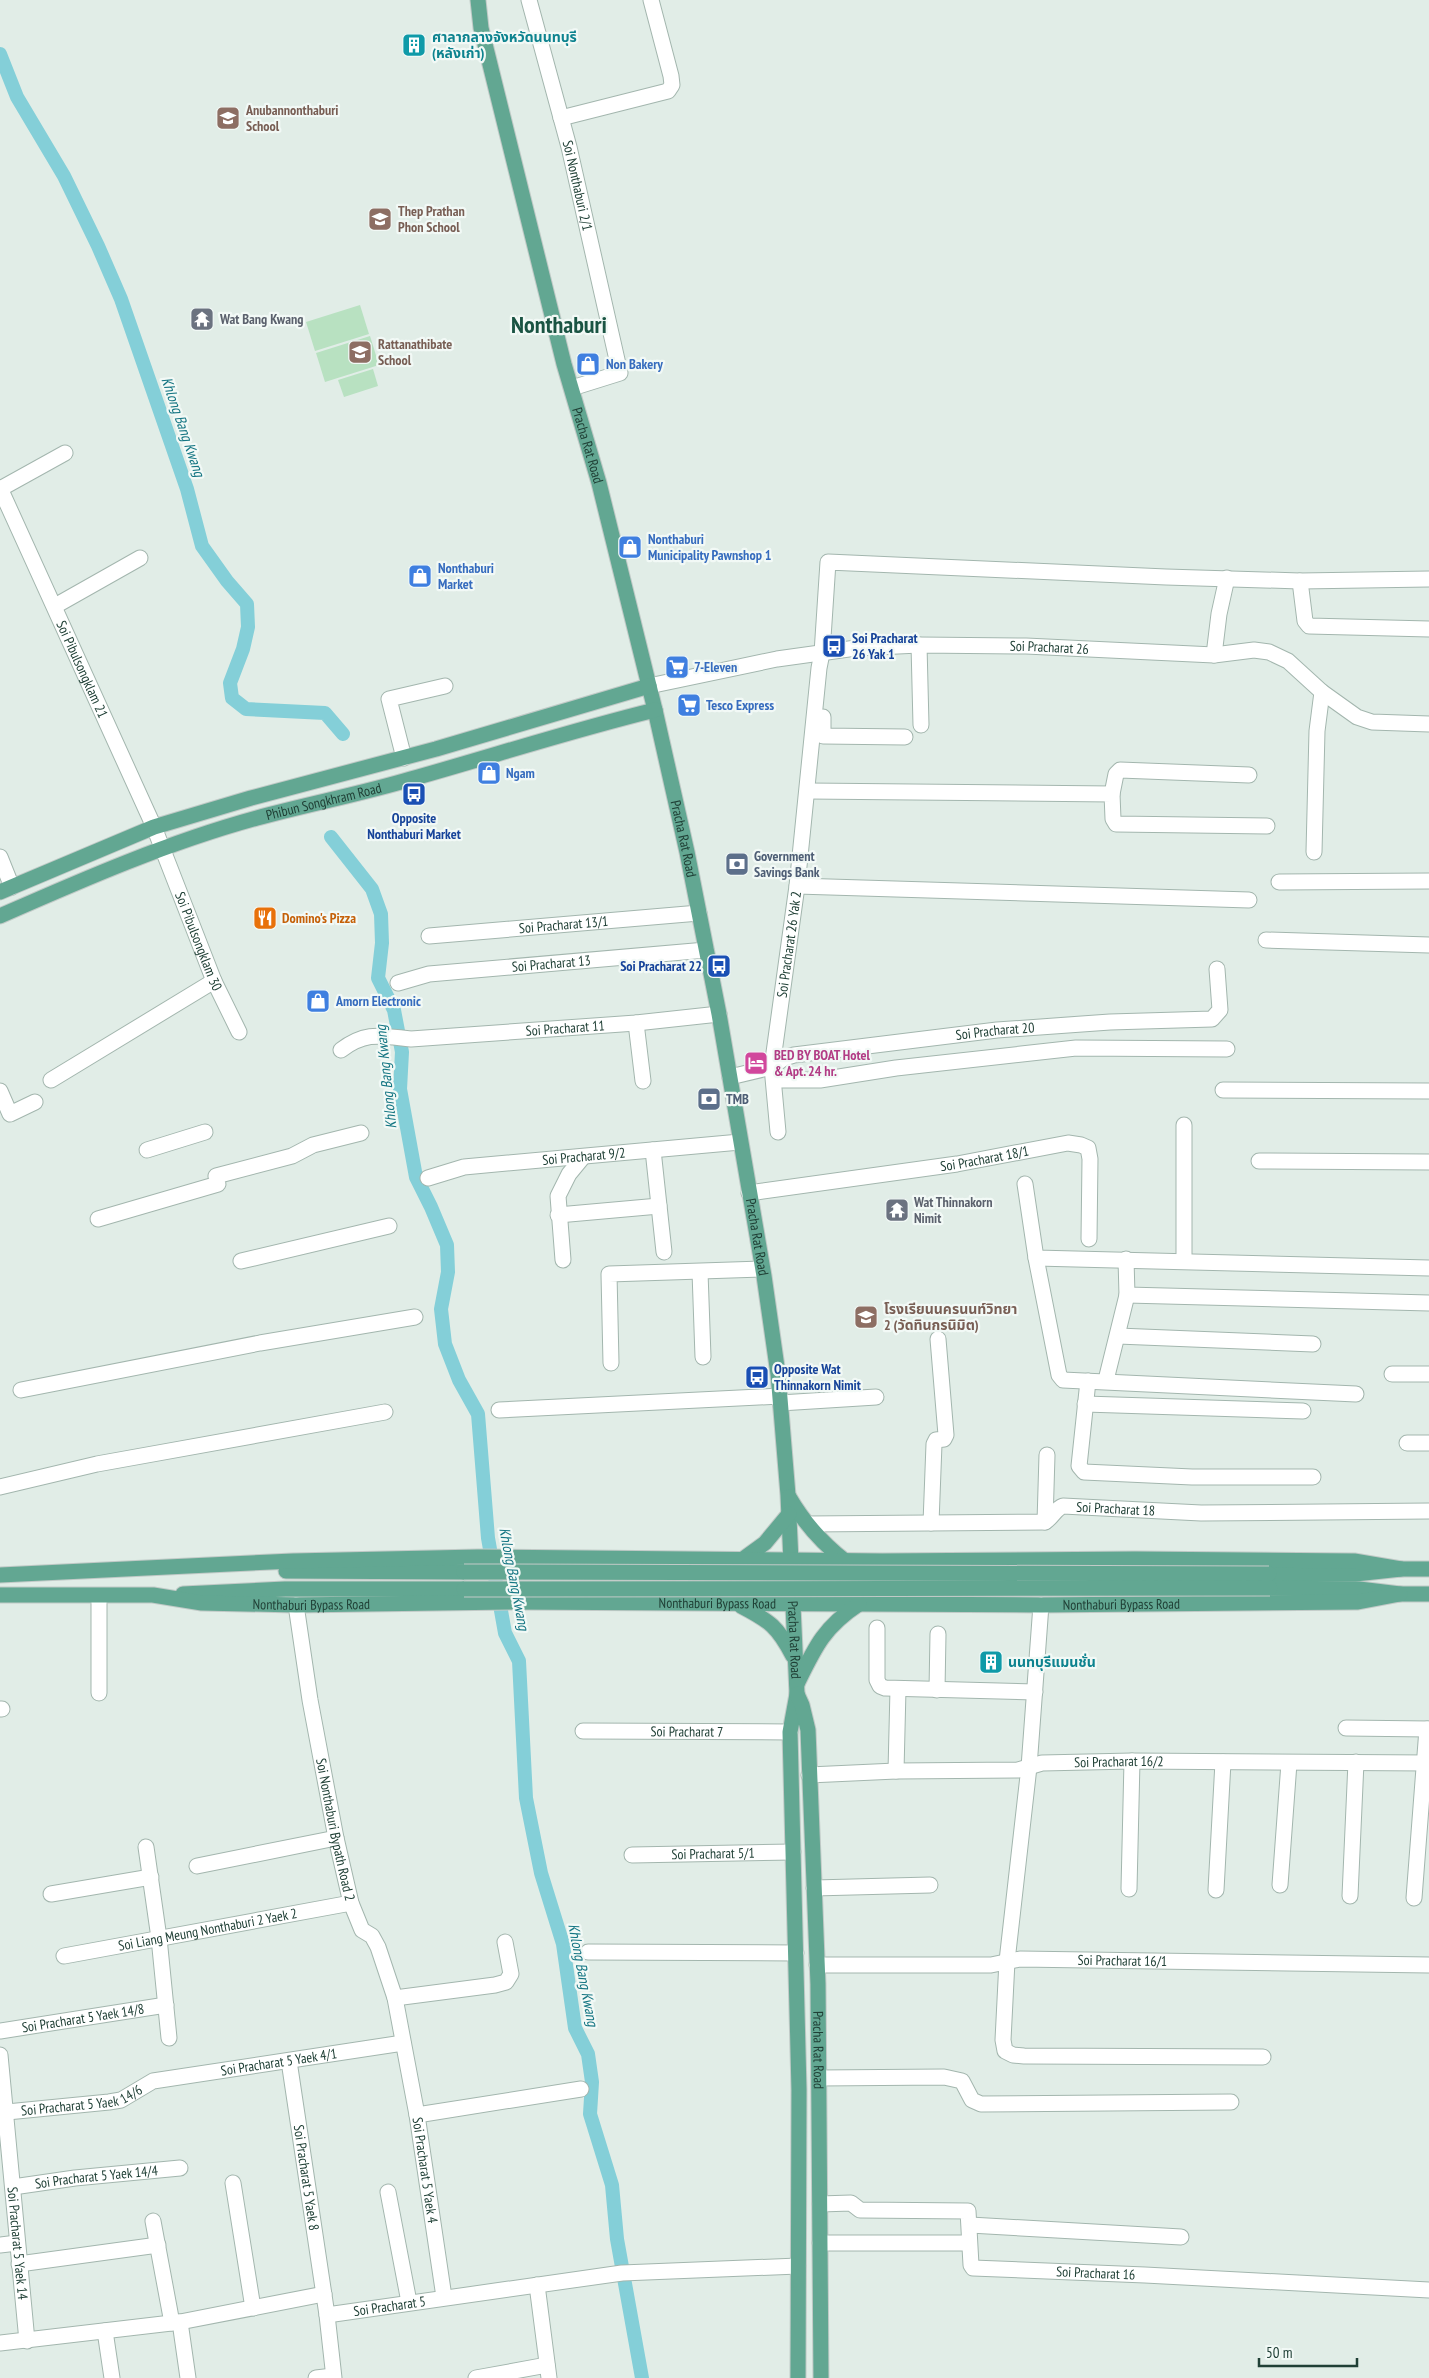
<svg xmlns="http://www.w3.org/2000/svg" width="1429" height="2378" font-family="'PT Sans Narrow','Noto Sans Thai',sans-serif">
  <rect width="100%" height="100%" fill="#e1ede7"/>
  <g fill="#b8e1c1">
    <polygon points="360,305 369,334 315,351 306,322"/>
    <polygon points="370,336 379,365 325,382 316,353"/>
    <polygon points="373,369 378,386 344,397 338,380"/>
  </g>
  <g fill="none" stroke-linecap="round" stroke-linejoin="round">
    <g stroke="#84cfd8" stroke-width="14">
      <polyline points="0,54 17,97 64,176 98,246 121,299 187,489 202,546 227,581 247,604 248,627 243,649 230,683 232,698 246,709 325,713 343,734"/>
      <polyline points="331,837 372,889 381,914 382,943 378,978 394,1010 402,1052 400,1089 416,1177 431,1207 447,1245 448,1272 441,1309 445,1344 459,1380 478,1414 488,1538 505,1633 519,1661 526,1798 541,1873 563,1944 575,2028 588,2054 592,2082 590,2114 612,2185 617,2239 642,2378"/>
    </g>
    <g stroke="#a3b6ae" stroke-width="17">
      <g id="minor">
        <path id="s1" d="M 529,0 L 569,147 L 620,373 L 572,388"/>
        <polyline points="561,118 668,91 672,85 671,76 651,0"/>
        <path id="s2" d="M 0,488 L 154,827 L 214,981 L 239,1032"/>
        <polyline points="0,489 65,453"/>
        <polyline points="1300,581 1305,621 1309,626 1429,629"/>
        <polyline points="55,606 140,558"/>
        <polyline points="919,645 921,725"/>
        <polyline points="1214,655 1219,614 1227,578"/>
        <path id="s3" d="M 649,686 L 777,659 L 856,648 L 919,645 L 1026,646 L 1214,655 L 1254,650 L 1269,652 L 1288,661 L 1322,692 L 1357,717 L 1372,722 L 1429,724"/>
        <polyline points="823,717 823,736 905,737"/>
        <polyline points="404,758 389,699 445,686"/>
        <polyline points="808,791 1112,794 1113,819 1116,824 1267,826"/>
        <polyline points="1112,794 1116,774 1120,770 1249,775"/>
        <polyline points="1314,852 1317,731 1322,692"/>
        <polyline points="0,857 12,887"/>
        <polyline points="1279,882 1429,881"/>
        <polyline points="797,886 1249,900"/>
        <path id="s4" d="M 429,936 L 699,913"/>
        <polyline points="1266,940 1429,945"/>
        <path id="s5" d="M 398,983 L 429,974 L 706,950"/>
        <polyline points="636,1023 643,1081"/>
        <path id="s6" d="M 341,1050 C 366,1031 381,1036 411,1039 L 636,1023 L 719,1014"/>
        <path id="s7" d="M 730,1077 L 772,1067 L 784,1058 L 794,1055 L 997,1030 L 1110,1022 L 1212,1019 L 1220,1010 L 1217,969"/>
        <polyline points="51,1080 214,981"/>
        <polyline points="775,1080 820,1080 896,1068 1076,1048 1227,1049"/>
        <polyline points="1223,1090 1429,1091"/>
        <polyline points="0,1091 10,1114 35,1102"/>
        <polyline points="1184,1125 1184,1260"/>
        <path id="s8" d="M 778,1132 L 772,1067 L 797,886 L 819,668 L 822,653 L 828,562 L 1166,577 L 1300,581 L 1429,579"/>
        <polyline points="147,1150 205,1132"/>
        <polyline points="653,1150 664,1252"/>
        <polyline points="1259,1161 1429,1162"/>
        <polyline points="216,1176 292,1156 313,1145 361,1133"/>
        <path id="s9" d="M 428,1178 L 464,1167 L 740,1142"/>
        <polyline points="1025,1184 1036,1258 1429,1268"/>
        <path id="s10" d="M 749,1193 L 957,1164 L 1068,1143 L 1081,1145 L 1088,1148 L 1090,1159 L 1089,1239"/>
        <polyline points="558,1215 659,1206"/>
        <polyline points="98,1219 218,1184"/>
        <polyline points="1036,1258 1059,1375 1063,1380 1356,1394"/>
        <polyline points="1126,1259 1127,1295 1429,1303"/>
        <polyline points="563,1260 558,1196 569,1174 583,1157"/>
        <polyline points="241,1261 389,1226"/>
        <polyline points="700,1272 703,1357"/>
        <polyline points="1118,1336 1313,1344"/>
        <polyline points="611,1363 609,1274 762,1269"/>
        <polyline points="1392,1374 1429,1374"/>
        <polyline points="1106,1380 1127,1295"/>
        <polyline points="1088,1381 1079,1466 1084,1472 1192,1477 1313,1477"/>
        <polyline points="21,1390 260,1343 415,1317"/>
        <polyline points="780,1403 876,1397"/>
        <polyline points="1085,1404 1303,1411"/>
        <polyline points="499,1410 780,1396"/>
        <polyline points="1407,1443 1429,1443"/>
        <polyline points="0,1487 97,1464 385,1412"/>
        <polyline points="1045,1522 1047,1455"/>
        <polyline points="931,1523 934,1444 936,1440 944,1439 946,1435 938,1339"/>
        <path id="s11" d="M 808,1524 L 1045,1522 C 1053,1517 1055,1509 1063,1506 L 1201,1513 L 1429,1511"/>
        <polyline points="99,1596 99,1693"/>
        <path id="s12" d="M 296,1605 L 310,1700 L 336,1838 L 351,1903 L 362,1930 L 372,1936 L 378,1947 L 395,1998 L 417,2115 L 444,2297"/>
        <polyline points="1041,1605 1029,1767 1007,1961 1003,2040 1005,2051 1013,2055 1024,2056 1263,2057"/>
        <polyline points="877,1628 877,1680 880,1686 885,1688 1035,1692"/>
        <polyline points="937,1690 938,1634"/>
        <polyline points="0,1709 2,1709"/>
        <polyline points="1346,1728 1429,1729"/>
        <path id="s13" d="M 583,1731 L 790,1732"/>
        <polyline points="896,1771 898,1689"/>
        <path id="s14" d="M 809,1775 L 896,1771 L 1018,1770 L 1042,1763 L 1132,1761 L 1429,1763"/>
        <polyline points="146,1847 159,1938 169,2038"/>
        <path id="s15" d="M 632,1855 L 793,1852"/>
        <polyline points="197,1866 336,1838"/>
        <polyline points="1280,1885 1289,1763"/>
        <polyline points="814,1888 930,1885"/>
        <polyline points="1129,1889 1132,1761"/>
        <polyline points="1216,1890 1223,1762"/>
        <polyline points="51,1894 151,1877"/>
        <polyline points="1350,1896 1356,1762"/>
        <polyline points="1414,1898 1427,1729"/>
        <polyline points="588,1952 796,1953"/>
        <path id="s16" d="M 64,1956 L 351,1903"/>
        <path id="s17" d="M 817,1965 L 991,1965 L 1020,1959 L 1429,1965"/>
        <polyline points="395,1998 495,1985 506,1982 511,1974 505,1942"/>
        <path id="s18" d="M 0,2031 L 166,2005"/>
        <path id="s19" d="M 0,2055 L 27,2341"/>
        <path id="s20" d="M 289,2061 L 327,2315 L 622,2273 L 798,2266"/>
        <polyline points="819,2078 944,2077 962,2081 972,2100 981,2104 1231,2102"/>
        <path id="s21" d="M 7,2112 L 109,2102 L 121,2100 L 153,2081 L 403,2043"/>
        <polyline points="417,2115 581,2089"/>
        <polyline points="233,2183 253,2308"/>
        <path id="s22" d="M 13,2187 L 75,2178 L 180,2168"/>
        <polyline points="388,2192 409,2302"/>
        <path id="s23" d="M 820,2204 L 851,2203 L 860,2210 L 968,2211 L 971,2265 L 973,2268 L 1145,2275 L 1429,2290"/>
        <polyline points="153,2221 172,2323"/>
        <polyline points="970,2225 1181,2237"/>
        <polyline points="820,2243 969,2243"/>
        <polyline points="0,2245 17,2243"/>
        <polyline points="19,2264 158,2245"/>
        <polyline points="537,2285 549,2378"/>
        <polyline points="327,2315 334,2378"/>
        <polyline points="180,2322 188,2378"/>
        <polyline points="105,2331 112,2378"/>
        <polyline points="0,2343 180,2322 324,2294"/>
        <polyline points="316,2378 333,2376"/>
        <polyline points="476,2378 547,2365"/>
      </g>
    </g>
    <g stroke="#c1cac7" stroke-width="17">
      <g id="major">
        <path id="s24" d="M 478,0 L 481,28 L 564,364 L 599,483 L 655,710 L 687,852 L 719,1014 L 764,1276 L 778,1374 L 788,1495 L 797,1694 L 790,1732 L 799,2090 L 798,2378"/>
        <polyline points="0,892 154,827 251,798 436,749 649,686"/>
        <path id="s25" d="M 0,916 C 84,879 169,842 257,818 C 308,804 361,794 411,779 C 493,756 573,730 655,710"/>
        <path d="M 789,1497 C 804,1523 822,1543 845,1561"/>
        <polyline points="743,1559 765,1543 789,1514"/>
        <polyline points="286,1571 464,1572"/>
        <polyline points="1269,1574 1355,1574 1401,1569 1429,1569"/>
        <polyline points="0,1575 293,1561 478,1557 882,1561 1135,1559 1354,1561 1401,1569"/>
        <polyline points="1270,1588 1359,1589 1400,1594 1429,1594"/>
        <polyline points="183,1594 285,1589 464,1589"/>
        <path id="s26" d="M 0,1595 L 153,1595 L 202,1603 L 296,1605 L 513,1602 L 1041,1605 L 1358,1602 L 1400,1594"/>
        <path d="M 741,1606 C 770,1621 778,1627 793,1656"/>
        <path d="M 797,1684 C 815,1647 824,1627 859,1604"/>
        <path id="s27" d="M 797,1694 L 802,1705 L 808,1730 L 818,1984 L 821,2378"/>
      </g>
    </g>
    <use href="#minor" stroke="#fff" stroke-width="15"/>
    <use href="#major" stroke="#62a792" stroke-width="15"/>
    <g stroke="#c1cac7" stroke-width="17" stroke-linecap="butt">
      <g id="major-bridge">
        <polyline points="464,1572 1269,1574"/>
        <polyline points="464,1589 1270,1588"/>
      </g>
    </g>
    <use href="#major-bridge" stroke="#62a792" stroke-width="15"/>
  </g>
  <defs>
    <g id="building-square" transform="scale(1.25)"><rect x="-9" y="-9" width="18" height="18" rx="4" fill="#0f9aa8" stroke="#f2f9f6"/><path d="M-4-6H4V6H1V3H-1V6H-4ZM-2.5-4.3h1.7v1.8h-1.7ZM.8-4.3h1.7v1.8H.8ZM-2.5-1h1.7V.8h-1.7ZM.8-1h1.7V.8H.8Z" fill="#fff"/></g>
    <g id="school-square" transform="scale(1.25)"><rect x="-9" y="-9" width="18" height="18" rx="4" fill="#8d6e63" stroke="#f2f9f6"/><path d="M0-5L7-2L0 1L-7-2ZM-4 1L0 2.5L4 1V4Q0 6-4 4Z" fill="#fff"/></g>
    <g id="temple-square" transform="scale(1.25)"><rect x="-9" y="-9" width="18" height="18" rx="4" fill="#6b7280" stroke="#f2f9f6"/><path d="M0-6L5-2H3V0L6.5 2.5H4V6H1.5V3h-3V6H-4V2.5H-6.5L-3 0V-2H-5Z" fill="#fff"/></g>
    <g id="shop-square" transform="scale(1.25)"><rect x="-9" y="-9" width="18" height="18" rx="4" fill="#3f7fe0" stroke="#f2f9f6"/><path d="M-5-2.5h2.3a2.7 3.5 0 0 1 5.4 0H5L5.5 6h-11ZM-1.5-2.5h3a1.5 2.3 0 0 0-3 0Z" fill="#fff"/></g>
    <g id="bus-square" transform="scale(1.25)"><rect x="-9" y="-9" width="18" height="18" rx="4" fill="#1a4fb4" stroke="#f2f9f6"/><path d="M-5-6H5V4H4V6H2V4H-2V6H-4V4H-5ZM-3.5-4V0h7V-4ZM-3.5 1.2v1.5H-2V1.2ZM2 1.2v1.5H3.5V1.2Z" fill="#fff"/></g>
    <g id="supermarket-square" transform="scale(1.25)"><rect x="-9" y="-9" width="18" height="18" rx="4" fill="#3f7fe0" stroke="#f2f9f6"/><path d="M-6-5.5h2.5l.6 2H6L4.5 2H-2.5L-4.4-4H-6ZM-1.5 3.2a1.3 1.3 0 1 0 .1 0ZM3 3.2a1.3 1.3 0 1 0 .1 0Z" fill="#fff"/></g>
    <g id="bank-square" transform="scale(1.25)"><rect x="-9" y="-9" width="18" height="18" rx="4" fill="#5c6f8a" stroke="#f2f9f6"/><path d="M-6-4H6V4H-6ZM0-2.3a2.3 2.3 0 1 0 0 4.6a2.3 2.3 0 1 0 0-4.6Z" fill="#fff"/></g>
    <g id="restaurant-square" transform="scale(1.25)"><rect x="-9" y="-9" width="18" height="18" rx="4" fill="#e8710a" stroke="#f2f9f6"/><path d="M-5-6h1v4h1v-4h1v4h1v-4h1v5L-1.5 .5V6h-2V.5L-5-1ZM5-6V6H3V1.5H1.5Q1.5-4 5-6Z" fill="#fff"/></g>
    <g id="hotel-square" transform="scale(1.25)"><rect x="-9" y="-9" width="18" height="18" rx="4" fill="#d1479c" stroke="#f2f9f6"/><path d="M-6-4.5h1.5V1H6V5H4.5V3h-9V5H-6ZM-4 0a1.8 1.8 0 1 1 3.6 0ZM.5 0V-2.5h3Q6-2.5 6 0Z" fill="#fff"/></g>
  </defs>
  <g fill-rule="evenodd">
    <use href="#building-square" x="414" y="45"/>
    <use href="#school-square" x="228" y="118"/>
    <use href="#school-square" x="380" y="219"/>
    <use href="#temple-square" x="202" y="319"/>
    <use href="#school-square" x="360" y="352"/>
    <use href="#shop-square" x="588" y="364"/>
    <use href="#shop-square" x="630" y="547"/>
    <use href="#shop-square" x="420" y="576"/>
    <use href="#bus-square" x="834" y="646"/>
    <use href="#supermarket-square" x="677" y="667"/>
    <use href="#supermarket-square" x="689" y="705"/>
    <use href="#shop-square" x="489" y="773"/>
    <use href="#bus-square" x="414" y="794"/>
    <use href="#bank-square" x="737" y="864"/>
    <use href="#restaurant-square" x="265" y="918"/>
    <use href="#bus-square" x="719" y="966"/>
    <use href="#shop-square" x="318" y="1001"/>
    <use href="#hotel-square" x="756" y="1063"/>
    <use href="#bank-square" x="709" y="1099"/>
    <use href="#temple-square" x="897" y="1210"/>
    <use href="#school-square" x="866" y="1317"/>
    <use href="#bus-square" x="757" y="1377"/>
    <use href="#building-square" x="991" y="1662"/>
  </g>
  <g text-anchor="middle" stroke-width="4.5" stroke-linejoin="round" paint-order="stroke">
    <g font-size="14" font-weight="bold" fill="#0d838f" stroke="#f2f9f6" text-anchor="start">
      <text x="432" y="42">ศาลากลางจังหวัดนนทบุรี<tspan x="432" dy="16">(หลังเก่า)</tspan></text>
      <text x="1008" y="1667">นนทบุรีแมนชั่น</text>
    </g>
    <g font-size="14" font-weight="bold" fill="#785e54" stroke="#f2f9f6" text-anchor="start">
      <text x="246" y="115">Anubannonthaburi<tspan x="246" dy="16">School</tspan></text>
      <text x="398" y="216">Thep Prathan<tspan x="398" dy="16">Phon School</tspan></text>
      <text x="378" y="349">Rattanathibate<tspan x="378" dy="16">School</tspan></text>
      <text x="884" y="1314">โรงเรียนนครนนท์วิทยา<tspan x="884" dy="16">2 (วัดทินกรนิมิต)</tspan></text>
    </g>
    <g font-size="14" fill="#204036" stroke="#f2f9f6">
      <text dy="5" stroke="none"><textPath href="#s1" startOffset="192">Soi Nonthaburi 2/1</textPath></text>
      <text dy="5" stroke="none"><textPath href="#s24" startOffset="459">Pracha Rat Road</textPath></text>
      <text dy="5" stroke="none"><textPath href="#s3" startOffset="404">Soi Pracharat 26</textPath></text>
      <text dy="5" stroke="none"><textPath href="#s2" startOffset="199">Soi Pibulsongklam 21</textPath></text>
      <text dy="5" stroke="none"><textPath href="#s25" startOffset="344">Phibun Songkhram Road</textPath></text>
      <text dy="5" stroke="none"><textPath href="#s24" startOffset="864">Pracha Rat Road</textPath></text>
      <text dy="5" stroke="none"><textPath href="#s4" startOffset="135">Soi Pracharat 13/1</textPath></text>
      <text dy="5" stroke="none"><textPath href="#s2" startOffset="495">Soi Pibulsongklam 30</textPath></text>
      <text dy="5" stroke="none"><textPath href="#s8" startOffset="189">Soi Pracharat 26 Yak 2</textPath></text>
      <text dy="5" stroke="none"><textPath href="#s5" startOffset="155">Soi Pracharat 13</textPath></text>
      <text dy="5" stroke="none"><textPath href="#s6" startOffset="228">Soi Pracharat 11</textPath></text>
      <text dy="5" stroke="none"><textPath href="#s7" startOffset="271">Soi Pracharat 20</textPath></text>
      <text dy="5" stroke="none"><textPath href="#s9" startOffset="158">Soi Pracharat 9/2</textPath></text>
      <text dy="5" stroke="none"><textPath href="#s10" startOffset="238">Soi Pracharat 18/1</textPath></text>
      <text dy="5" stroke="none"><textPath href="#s24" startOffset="1269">Pracha Rat Road</textPath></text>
      <text dy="5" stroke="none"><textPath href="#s11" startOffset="314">Soi Pracharat 18</textPath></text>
      <text dy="5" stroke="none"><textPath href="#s26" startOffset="312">Nonthaburi Bypass Road</textPath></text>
      <text dy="5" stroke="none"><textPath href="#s26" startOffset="718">Nonthaburi Bypass Road</textPath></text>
      <text dy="5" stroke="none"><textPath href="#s26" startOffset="1122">Nonthaburi Bypass Road</textPath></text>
      <text dy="5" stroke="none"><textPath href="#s24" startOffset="1674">Pracha Rat Road</textPath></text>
      <text dy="5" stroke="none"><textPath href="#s13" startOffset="104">Soi Pracharat 7</textPath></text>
      <text dy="5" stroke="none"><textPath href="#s14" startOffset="311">Soi Pracharat 16/2</textPath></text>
      <text dy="5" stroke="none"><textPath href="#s12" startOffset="228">Soi Nonthaburi Bypath Road 2</textPath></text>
      <text dy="5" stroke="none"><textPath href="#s15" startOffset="81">Soi Pracharat 5/1</textPath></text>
      <text dy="5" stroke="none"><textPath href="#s16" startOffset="146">Soi Liang Meung Nonthaburi 2 Yaek 2</textPath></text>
      <text dy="5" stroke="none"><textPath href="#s17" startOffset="306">Soi Pracharat 16/1</textPath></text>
      <text dy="5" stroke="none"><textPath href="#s18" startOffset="84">Soi Pracharat 5 Yaek 14/8</textPath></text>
      <text dy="5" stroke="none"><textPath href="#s27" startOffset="358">Pracha Rat Road</textPath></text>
      <text dy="5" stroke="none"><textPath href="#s21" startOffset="279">Soi Pracharat 5 Yaek 4/1</textPath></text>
      <text dy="5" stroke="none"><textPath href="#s21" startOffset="76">Soi Pracharat 5 Yaek 14/6</textPath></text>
      <text dy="5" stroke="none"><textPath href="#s12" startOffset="585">Soi Pracharat 5 Yaek 4</textPath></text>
      <text dy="5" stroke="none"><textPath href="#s22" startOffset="84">Soi Pracharat 5 Yaek 14/4</textPath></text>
      <text dy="5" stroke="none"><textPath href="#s20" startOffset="118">Soi Pracharat 5 Yaek 8</textPath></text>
      <text dy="5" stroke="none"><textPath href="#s19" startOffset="189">Soi Pracharat 5 Yaek 14</textPath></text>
      <text dy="5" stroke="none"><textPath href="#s23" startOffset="331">Soi Pracharat 16</textPath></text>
      <text dy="5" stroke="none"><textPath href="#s20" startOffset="320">Soi Pracharat 5</textPath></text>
    </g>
    <g font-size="14" font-weight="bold" fill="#5b616d" stroke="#f2f9f6" text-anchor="start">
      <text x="220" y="324">Wat Bang Kwang</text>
      <text x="914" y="1207">Wat Thinnakorn<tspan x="914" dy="16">Nimit</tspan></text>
    </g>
    <g font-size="14" font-weight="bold" fill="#366cbe" stroke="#f2f9f6" text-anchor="start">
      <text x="606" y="369">Non Bakery</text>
      <text x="648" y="544">Nonthaburi<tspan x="648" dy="16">Municipality Pawnshop 1</tspan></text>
      <text x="438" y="573">Nonthaburi<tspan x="438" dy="16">Market</tspan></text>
      <text x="694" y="672">7-Eleven</text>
      <text x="706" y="710">Tesco Express</text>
      <text x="506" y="778">Ngam</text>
      <text x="336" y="1006">Amorn Electronic</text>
    </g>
    <g font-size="14" font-weight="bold" fill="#164399" stroke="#f2f9f6" text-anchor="start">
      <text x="852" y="643">Soi Pracharat<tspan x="852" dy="16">26 Yak 1</tspan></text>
      <text x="414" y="823" text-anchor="middle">Opposite<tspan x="414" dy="16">Nonthaburi Market</tspan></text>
      <text x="702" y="971" text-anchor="end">Soi Pracharat 22</text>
      <text x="774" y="1374">Opposite Wat<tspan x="774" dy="16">Thinnakorn Nimit</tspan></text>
    </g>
    <g font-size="14" font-weight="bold" fill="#4e5e75" stroke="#f2f9f6" text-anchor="start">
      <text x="754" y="861">Government<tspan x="754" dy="16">Savings Bank</tspan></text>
      <text x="726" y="1104">TMB</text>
    </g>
    <g font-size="14" font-weight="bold" fill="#c56008" stroke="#f2f9f6" text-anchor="start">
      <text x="282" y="923">Domino's Pizza</text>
    </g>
    <g font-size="14" font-weight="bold" fill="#b23c85" stroke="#f2f9f6" text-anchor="start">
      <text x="774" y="1060">BED BY BOAT Hotel<tspan x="774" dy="16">&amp; Apt. 24 hr.</tspan></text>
    </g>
    <g font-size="15" font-style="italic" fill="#147582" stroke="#f2f9f6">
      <text transform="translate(183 427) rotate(71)" y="5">Khlong Bang Kwang</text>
      <text transform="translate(386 1077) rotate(-96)" y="5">Khlong Bang Kwang</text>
      <text transform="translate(514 1579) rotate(79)" y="5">Khlong Bang Kwang</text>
      <text transform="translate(583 1975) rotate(79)" y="5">Khlong Bang Kwang</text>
    </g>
    <g font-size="24" font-weight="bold" fill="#1a5443" stroke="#f2f9f6">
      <text x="559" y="333">Nonthaburi</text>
    </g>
  </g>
  <path d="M1259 2358v8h98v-8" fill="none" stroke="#204036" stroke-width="2.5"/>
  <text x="1266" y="2358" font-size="15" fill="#204036" stroke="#f2f9f6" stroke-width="4" paint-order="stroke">50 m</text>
</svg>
